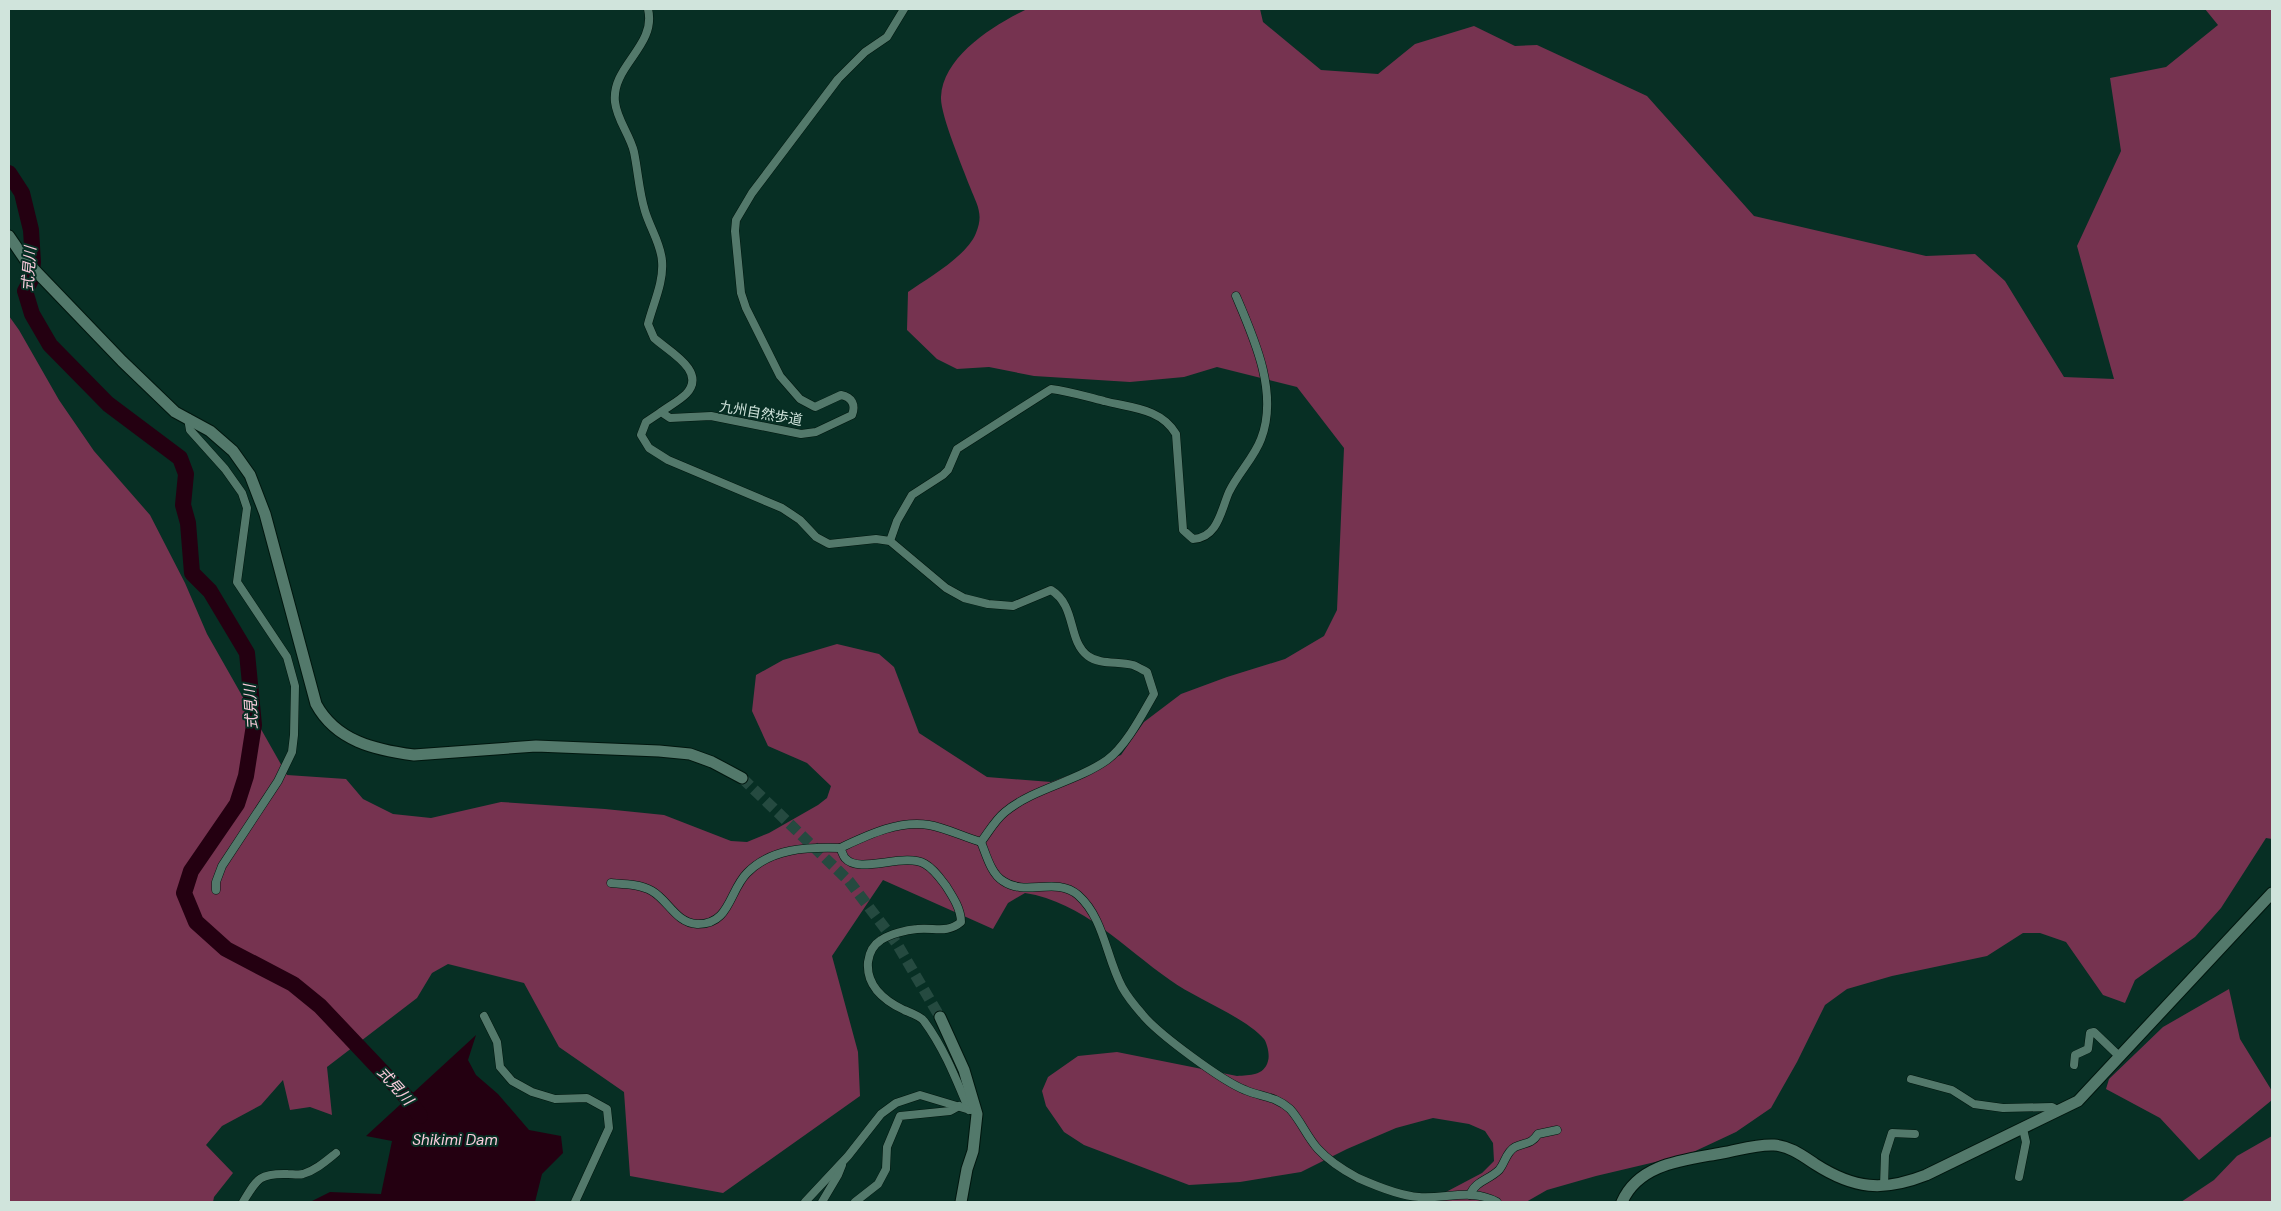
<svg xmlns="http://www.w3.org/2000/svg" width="2281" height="1211" font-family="'DM Sans','Noto Sans JP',sans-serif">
  <rect width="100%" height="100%" fill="#072f24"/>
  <g fill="#763350">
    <path d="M 1027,9 L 1260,9 L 1263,22 L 1321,70 L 1378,74 L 1415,44 L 1474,26 L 1515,46 L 1537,45 L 1647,96 L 1754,216 L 1926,256 L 1975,254 L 2005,281 L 2064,377 L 2114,379 L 2077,246 L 2121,151 L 2110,78 L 2166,67 L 2218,25 L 2205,9 L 2272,9 L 2272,839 L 2266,838 L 2221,908 L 2195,937 L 2135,980 L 2125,1003 L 2103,995 L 2066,942 L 2040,933 L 2023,933 L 1987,956 L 1892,976 L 1847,989 L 1825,1005 L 1797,1062 L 1771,1108 L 1736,1132 L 1689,1154 L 1596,1176 L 1547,1190 L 1526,1202 L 1427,1202 L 1482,1173 L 1494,1161 L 1493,1143 L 1485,1131 L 1469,1124 L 1433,1118 L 1396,1128 L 1347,1149 L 1301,1172 L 1240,1182 L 1189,1185 L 1084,1145 L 1064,1132 L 1046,1106 L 1042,1091 L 1048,1077 L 1078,1056 L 1117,1052 L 1237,1076 C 1250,1075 1264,1076 1268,1061 C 1270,1055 1267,1043 1264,1039 C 1245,1017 1196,999 1170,980 C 1124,948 1083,902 1025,893 L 1008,903 L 993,929 L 883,880 L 832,956 L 858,1052 L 860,1096 L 723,1193 L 630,1176 L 624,1092 L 559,1047 L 524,983 L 448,964 L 432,973 L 417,998 L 327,1067 L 332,1115 L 310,1107 L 290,1110 L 283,1080 L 261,1105 L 222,1126 L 206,1145 L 233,1173 L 214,1197 L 213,1202 L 9,1202 L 9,316 L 19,330 L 59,400 L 94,451 L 150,515 L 185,583 L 207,634 L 287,775 L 346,779 L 363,799 L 393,814 L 431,818 L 501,802 L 605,809 L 664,815 L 731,841 L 747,842 L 769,833 L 818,805 L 827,798 L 831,786 L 807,763 L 768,746 L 752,711 L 756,675 L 783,660 L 837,644 L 879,654 L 894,667 L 919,733 L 987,777 L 1051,782 L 1121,755 L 1144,722 L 1181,694 L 1227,677 L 1285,659 L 1324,636 L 1337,610 L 1344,448 L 1297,387 L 1217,367 L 1184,377 L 1130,382 L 1034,376 L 989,367 L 957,369 L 937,359 L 907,330 L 908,292 C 928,278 967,256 976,233 C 984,214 977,205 970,187 C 963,168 940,114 941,97 C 943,56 994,25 1027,9 Z"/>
    <polygon points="2229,989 2240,1039 2272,1091 2272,1100 2199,1160 2160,1118 2106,1089 2109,1079 2163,1027"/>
    <polygon points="2272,1136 2272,1202 2181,1202 2214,1180 2237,1156"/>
  </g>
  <polygon fill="#240011" points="476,1035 468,1060 476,1075 498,1094 529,1130 561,1136 563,1153 542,1174 535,1202 303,1202 312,1201 330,1192 381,1194 392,1141 366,1136"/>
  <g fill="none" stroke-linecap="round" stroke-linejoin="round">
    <polyline stroke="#240011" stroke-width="16" points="9,173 22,193 31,230 33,262 31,280 25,291 32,314 50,345 108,404 180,458 186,474 183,505 188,523 192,573 210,591 247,653 254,725 246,776 237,804 191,871 184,893 196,922 226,949 293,984 320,1006 409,1100 420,1116"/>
    <polyline stroke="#254a40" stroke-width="11" stroke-dasharray="11 5.5" stroke-linecap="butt" points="742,778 849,881 897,944 940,1017"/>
    <g stroke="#00160e" stroke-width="9">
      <g id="street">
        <path d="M 648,9 C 657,46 611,66 615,102 C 617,120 630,135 634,152 C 638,171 639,192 645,211 C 650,228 661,244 662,261 C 664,282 653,304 648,324 L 654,338 C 668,351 708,371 686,394 C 679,401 669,406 661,412"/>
        <path d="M 904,9 L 887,37 L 865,52 L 838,79 L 752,193 L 736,220 L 735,231 L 741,293 L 746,308 L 780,376 L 800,399 L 815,407 L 841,395 C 852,397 856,405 852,415 L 816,432 L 801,434 L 711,416 L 670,418 L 661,412 L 646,422 L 641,435 L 649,448 L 668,460 L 782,508 L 800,520 L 816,537 L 829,544 L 876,539 L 890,541 L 946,588 L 964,598 L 988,604 L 1013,606 L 1051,590 C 1077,606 1067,640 1088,656 C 1100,665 1119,661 1133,665 C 1138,667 1143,670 1147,672 L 1154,694 C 1142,715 1126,746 1107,760 C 1076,782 1034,788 1005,812 C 995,820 988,833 981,842"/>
        <polyline points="188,418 190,430 225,469 242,493 247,508 237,582 287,657 295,686 294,735 292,752 278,781 222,866 216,882 216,890"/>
        <path d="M 890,541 L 897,521 L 912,495 L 943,475 L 948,470 L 957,449 L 1051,389 C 1069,391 1087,397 1104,401 C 1131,408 1161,408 1176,434 L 1183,530 L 1193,539 C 1218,538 1221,510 1229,492 C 1238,473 1254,458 1261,439 C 1279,393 1254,338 1236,296"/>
        <path d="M 981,842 C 986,854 991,874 1003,881 C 1026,897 1056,876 1078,895 C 1104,918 1106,957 1122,987 C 1127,996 1135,1006 1142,1014 C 1157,1033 1222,1081 1245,1090 C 1261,1097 1276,1096 1290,1109 C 1301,1121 1307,1137 1318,1149 C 1328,1160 1345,1171 1358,1178 C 1376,1186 1400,1196 1419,1197 C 1446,1199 1472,1188 1497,1202"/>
        <path d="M 611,883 C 624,884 640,884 652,891 C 668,900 676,923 697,924 C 730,925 729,891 747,873 C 771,848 808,847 840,848"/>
        <polyline points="484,1016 497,1042 500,1067 512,1081 532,1092 555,1099 587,1098 607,1109 609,1128 575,1202"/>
        <polyline points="2074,1065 2075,1055 2088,1049 2090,1033 2094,1032 2119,1056"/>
        <polyline points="1911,1079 1952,1090 1974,1104 2003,1108 2052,1107 2059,1111"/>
        <path d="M 969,1110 C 956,1079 944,1048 924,1021 C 920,1016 911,1013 904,1010 C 885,1001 866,986 868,962 C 869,954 873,945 881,940 C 890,934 906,930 917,929 C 934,927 947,934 961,922 C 961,909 953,897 946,886 C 940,878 934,869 925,864 C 904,852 859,875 845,858 C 843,856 842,851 840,848 C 868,835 898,820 929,825 C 946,828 964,837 981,842"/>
        <polyline points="2019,1177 2026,1142 2023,1129"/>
        <polyline points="1884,1186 1885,1155 1892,1133 1915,1134"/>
        <path d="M 1470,1195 C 1475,1181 1489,1180 1499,1170 C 1505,1163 1506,1152 1515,1147 C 1525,1142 1531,1145 1538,1134 L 1557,1130"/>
        <path d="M 243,1202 C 257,1179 259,1173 288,1174 C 292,1174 299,1175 303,1174 C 316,1170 326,1161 336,1153"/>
        <polyline points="805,1202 848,1156 881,1114 896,1103 920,1095 970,1110"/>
        <polyline points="822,1202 838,1175 842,1165"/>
        <polyline points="855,1202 878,1184 886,1169 887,1147 900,1116 950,1111 959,1106"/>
      </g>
    </g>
    <g stroke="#00160e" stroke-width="13">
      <g id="secondary">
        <path d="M 9,236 L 26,261 L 122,361 L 175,412 L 210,431 L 233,451 L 250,475 L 265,514 L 316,704 C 336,741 375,750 414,755 L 536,746 L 659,751 L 690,754 L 712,762 L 742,778"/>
        <polyline points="940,1017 964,1070 977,1114 973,1151 967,1169 961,1202"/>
        <path d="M 1622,1202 C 1639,1163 1685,1160 1722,1153 C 1739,1150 1757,1144 1774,1145 C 1790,1146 1803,1156 1815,1164 C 1854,1189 1883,1192 1926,1175 L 2078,1101 L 2272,893"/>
      </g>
    </g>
    <use href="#street" stroke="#53796b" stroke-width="8"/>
    <use href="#secondary" stroke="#53796b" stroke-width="11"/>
  </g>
  <g text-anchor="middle" stroke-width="4" stroke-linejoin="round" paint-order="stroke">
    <g font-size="14" fill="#d0e4dc" stroke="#072f24">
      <text transform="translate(761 413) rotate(10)" y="5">九州自然歩道</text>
    </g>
    <g font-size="15" font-style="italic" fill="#fcccdd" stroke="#072f24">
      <text transform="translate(29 269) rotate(-86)" y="5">式見川</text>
      <text transform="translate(251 707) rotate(-93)" y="5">式見川</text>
      <text transform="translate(395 1086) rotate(48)" y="5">式見川</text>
      <text x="455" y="1145">Shikimi Dam</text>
    </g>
  </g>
  <rect width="2281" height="1211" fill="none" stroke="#d0e4dc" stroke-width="20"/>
</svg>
